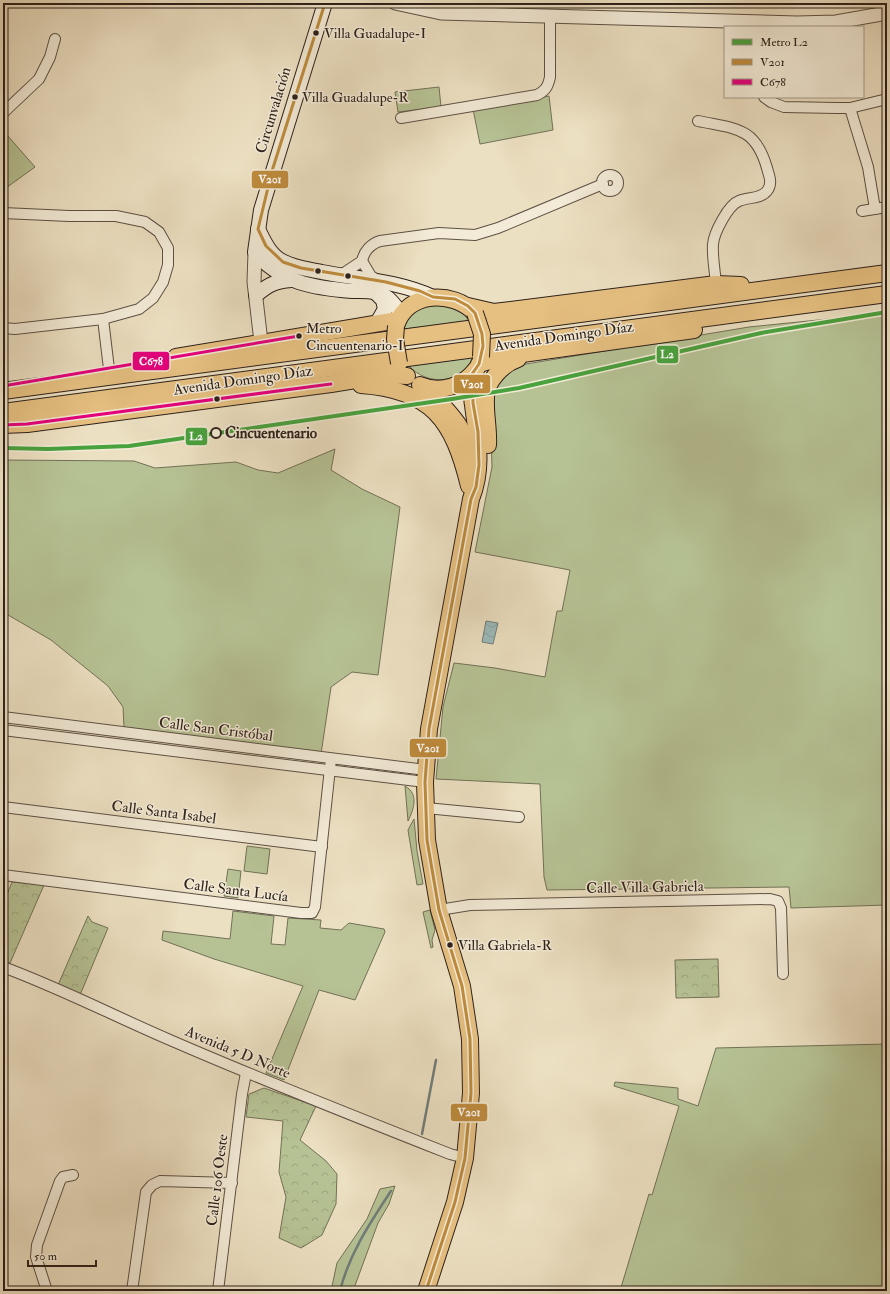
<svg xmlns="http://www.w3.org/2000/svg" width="890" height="1294" font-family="'IM FELL Double Pica',serif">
  <defs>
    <pattern id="forest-crowns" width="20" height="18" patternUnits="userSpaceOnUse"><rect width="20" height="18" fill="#b6c294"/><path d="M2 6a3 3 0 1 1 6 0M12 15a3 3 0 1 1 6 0" fill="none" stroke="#9da67f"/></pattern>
    <pattern id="water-waves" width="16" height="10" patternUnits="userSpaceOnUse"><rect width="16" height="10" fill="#9cbbbc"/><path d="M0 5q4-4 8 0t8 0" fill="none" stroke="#87a0a1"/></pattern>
  </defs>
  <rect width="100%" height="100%" fill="#ece0c2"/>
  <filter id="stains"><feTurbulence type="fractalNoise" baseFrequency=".005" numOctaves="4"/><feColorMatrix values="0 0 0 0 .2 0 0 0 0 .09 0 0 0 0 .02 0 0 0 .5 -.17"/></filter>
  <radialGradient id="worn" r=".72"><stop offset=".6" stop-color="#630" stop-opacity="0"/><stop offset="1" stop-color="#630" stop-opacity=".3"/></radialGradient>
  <g fill="#b6c294" stroke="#727157">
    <polygon points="439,87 441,107 398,112 395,92"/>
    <polygon points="549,96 553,130 480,144 473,109"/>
    <polygon points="7,135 35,167 3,190 3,138"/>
    <path d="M 436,304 C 447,307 466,308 468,322 L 404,329 C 407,313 422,307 436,304 Z"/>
    <polygon points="887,313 887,905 791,908 789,887 547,890 544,877 540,784 436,779 443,707 454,663 495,668 545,677 557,611 562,611 570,570 475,552 492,467 490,392 508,367 749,327"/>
    <path d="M 473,357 C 462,385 427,386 409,366 Z"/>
    <polygon points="335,449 331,470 362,489 400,507 378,675 352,672 331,687 321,754 124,728 123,707 108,686 51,640 3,612 3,460 134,461 155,468 236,462 258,470 278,473"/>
    <path d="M 405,786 C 419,794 414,809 408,821 Z"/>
    <polygon points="414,819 417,851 423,884 417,885 408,830"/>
    <polygon points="247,846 270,849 267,874 244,871"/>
    <polygon points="228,869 241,871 238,898 224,896"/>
    <polygon points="430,910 435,930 432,940 433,947 431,948 423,912"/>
    <polygon points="233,911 274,916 271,944 285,945 288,918 321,920 320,928 341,930 349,923 384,929 385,932 355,1000 319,990 284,1080 266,1073 303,986 214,959 162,940 163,931 230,939"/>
    <polygon points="887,1044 887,1291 620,1291 649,1194 652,1195 679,1106 614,1086 615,1082 678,1088 678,1099 698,1106 716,1048"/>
    <polygon points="395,1186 389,1204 378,1223 353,1291 331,1291 337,1263 367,1219 380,1189"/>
  </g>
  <g fill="url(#forest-crowns)" stroke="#727157">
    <polygon points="12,882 44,885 10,963 3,960 3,904"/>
    <polygon points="88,916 92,922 108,928 80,995 58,985"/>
    <polygon points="718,959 719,997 676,998 675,960"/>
    <polygon points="264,1088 316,1106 300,1140 326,1161 337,1174 336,1204 322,1235 301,1248 279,1238 286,1197 279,1172 283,1121 246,1117 249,1094"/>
  </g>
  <polygon fill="url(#water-waves)" stroke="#707d7b" points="486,621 498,623 493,644 482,642"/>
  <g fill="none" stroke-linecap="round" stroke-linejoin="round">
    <g stroke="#707d7b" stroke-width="2.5">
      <polyline points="422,1134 436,1060"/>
      <path d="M 340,1291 C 349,1254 370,1223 391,1191"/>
    </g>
    <g stroke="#5d5044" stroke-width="12">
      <g id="minor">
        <polyline points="484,13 487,3"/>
        <polyline points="764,97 771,102 784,107 837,108 850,108 887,99"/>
        <polyline points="850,108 868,167 875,209"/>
        <polyline points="3,113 39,79 50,57 55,39"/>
        <path d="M 401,118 L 537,95 C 545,91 548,87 550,77 L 550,15"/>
        <path d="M 698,121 C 735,129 755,126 767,168 C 769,176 773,183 767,191 C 761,199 748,197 739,201 C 728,205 714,233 713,244 C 712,257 715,271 716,284"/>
        <circle cx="610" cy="183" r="8"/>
        <polyline points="862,211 887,207"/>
        <polyline points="3,213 69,216 116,216 145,222 159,232 168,248 168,265 163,282 153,298 139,309 103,319 15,329 3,328"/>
        <polyline points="362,261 371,276 377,280"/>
        <path d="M 341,275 L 362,261 C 364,251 371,244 380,241 L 439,233 L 475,235 L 498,228 L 603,184"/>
        <polyline points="103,319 109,369"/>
        <polyline points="3,717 426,770"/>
        <polyline points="3,730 425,782"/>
        <polyline points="3,807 322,847"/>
        <polyline points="426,808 519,817"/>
        <polyline points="3,875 301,913 312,913 315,907 331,759"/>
        <polyline points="439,910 470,905 770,899 778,901 781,908 783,974"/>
        <path d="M 3,967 C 60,988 114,1016 170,1040 C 262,1080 356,1117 450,1154 L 465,1158"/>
        <polyline points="47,1291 36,1257 37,1245 60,1181 63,1177 73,1175"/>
        <polyline points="132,1291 146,1192 152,1185 160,1181 232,1183"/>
        <polyline points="218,1291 242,1094 246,1073"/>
      </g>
    </g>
    <g stroke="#5d5044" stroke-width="15">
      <g id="tertiary">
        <polyline points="395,3 441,13 797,23 836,22 887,13"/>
        <polyline points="255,252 254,282 261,342"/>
      </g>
    </g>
    <g stroke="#2d201a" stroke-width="16">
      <g id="secondary">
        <path d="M 325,3 L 261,210 L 255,252 C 280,283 314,288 352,291 C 363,291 375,290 385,296 C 392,300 397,308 401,314"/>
        <path d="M 258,229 C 264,241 270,256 284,262 C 295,268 309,269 322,272 C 359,279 398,281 433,297"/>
        <polyline points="376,293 383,300 385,309 377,323"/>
        <path d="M 256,295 C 268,285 275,281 291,280"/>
      </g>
    </g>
    <g stroke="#2d201a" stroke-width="18">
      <g id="primary">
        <polyline points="468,306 494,312 716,284 741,285"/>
        <path d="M 396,326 C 407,291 453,290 475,313"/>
        <polyline points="176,357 398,320"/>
        <polyline points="479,364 508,356 694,330"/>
        <path d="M 361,385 C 432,390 453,420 469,486"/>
        <path d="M 420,385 C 441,394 464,386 477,368"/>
        <path d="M 425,387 C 445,408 472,431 470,463"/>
        <polyline points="3,391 887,273"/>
        <polyline points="3,412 887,294"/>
        <polyline points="3,425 27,424 331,384 386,375 407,376"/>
        <path d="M 488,445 C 489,429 485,414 486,398 C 486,381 503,364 518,359"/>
        <path d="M 426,1291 L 455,1202 L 465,1158 L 471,1093 L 470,1039 L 462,986 L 439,910 L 427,840 L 425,782 L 429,729 L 471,499 C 484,467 477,437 473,405 C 471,395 472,384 472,374"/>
      </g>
    </g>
    <use href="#minor" stroke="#f3ebd7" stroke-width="10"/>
    <use href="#tertiary" stroke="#f3ebd7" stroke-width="13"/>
    <use href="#secondary" stroke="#f3ebd7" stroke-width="14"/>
    <use href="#primary" stroke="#e6c081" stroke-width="16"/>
    <g stroke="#2d201a" stroke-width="18" stroke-linecap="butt">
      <g id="primary-bridge">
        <polyline points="475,313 482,334 481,357"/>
        <polyline points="396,326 395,339 399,363"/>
      </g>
    </g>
    <use href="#primary-bridge" stroke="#e6c081" stroke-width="16"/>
    <g stroke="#f3ebd7" stroke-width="6">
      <polyline id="bus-1" points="325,3 272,171 258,229 266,246 283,262 301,268 386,282 420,291 433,297 455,299 468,306 475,313 482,334 483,346 479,364 472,374 473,403 478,432 479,465 476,487 471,499 429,729 425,782 427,840 439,910 462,986 470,1039 471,1093 465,1158 455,1202 426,1291"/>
    </g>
    <g stroke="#f3ebd7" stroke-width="6">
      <g id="bus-2">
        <polyline points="3,386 299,336"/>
        <polyline points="3,425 27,424 331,384"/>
      </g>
    </g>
    <use href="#bus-1" stroke="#be8b3c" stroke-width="3"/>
    <use href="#bus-2" stroke="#e5007d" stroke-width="3"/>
    <g stroke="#f3ebd7" stroke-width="7">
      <polyline id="metro-1" points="3,448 48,449 129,446 452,399 519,388 761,333 887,312"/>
    </g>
    <use href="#metro-1" stroke="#48a23e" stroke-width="4"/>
  </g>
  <g fill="#2d201a" stroke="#f3ebd7" stroke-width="1.5">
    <circle cx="316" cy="33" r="3.5"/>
    <circle cx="295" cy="97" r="3.5"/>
    <circle cx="318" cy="271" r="3.5"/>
    <circle cx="348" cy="276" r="3.5"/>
    <circle cx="299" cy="336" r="3.5"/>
    <circle cx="217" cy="399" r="3.5"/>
    <circle cx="450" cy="945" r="3.5"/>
  </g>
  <circle fill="#f3ebd7" stroke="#2d201a" stroke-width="2" cx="216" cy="433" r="5"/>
  <g text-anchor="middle" stroke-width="3" stroke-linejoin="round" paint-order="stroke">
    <g font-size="14" fill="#2d201a" stroke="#f3ebd7" text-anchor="start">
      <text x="324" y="38">Villa Guadalupe-I</text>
      <text x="302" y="102">Villa Guadalupe-R</text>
      <text x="306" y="333">Metro<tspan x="306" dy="17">Cincuentenario-I</tspan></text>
      <text x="458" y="950">Villa Gabriela-R</text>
    </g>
    <g font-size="15" fill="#2d201a" stroke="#f3ebd7">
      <text transform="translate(273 110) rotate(-73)" y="5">Circunvalación</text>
      <text transform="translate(564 336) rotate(-8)" y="5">Avenida Domingo Díaz</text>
      <text transform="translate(243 380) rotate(-8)" y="5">Avenida Domingo Díaz</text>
      <text transform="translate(216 729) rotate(7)" y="5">Calle San Cristóbal</text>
      <text transform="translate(164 812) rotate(7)" y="5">Calle Santa Isabel</text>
      <text transform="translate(645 887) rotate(-1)" y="5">Calle Villa Gabriela</text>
      <text transform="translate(236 890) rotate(7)" y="5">Calle Santa Lucía</text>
      <text transform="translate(238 1052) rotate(23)" y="5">Avenida 5 D Norte</text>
      <text transform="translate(217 1180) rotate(-83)" y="5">Calle 106 Oeste</text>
    </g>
    <g font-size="15" font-weight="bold" fill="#2d201a" stroke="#f3ebd7" text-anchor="start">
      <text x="225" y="438">Cincuentenario</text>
    </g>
  </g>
  <g stroke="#f3ebd7" stroke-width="1.5">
    <rect x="251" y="170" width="38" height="19" rx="4" fill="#be8b3c"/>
    <rect x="656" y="345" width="23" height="19" rx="4" fill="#48a23e"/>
    <rect x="132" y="351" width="38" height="20" rx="4" fill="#e5007d"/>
    <rect x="453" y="374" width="38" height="20" rx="4" fill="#be8b3c"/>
    <rect x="185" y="427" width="23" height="19" rx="4" fill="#48a23e"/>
    <rect x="409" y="738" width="38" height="20" rx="4" fill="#be8b3c"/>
    <rect x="450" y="1103" width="38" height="19" rx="4" fill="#be8b3c"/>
  </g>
  <g font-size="11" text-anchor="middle" font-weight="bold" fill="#fff">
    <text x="270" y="183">V201</text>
    <text x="667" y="358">L2</text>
    <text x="151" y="365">C678</text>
    <text x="472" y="388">V201</text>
    <text x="196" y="440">L2</text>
    <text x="428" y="752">V201</text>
    <text x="469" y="1116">V201</text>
  </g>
  <rect width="890" height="1294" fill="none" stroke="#ece0c2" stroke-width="16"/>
  <rect x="4" y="4" width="882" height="1286" fill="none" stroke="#2d201a" stroke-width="2"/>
  <rect x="8" y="8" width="874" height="1278" fill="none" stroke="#2d201a"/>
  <rect x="724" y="26" width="140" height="72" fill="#f3ebd7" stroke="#a49a8b"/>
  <rect x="732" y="39" width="20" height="6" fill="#48a23e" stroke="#a49a8b"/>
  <text x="760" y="46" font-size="12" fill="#2d201a">Metro L2</text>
  <rect x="732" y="59" width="20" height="6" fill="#be8b3c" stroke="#a49a8b"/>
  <text x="760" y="66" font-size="12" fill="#2d201a">V201</text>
  <rect x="732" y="79" width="20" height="6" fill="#e5007d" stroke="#a49a8b"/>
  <text x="760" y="86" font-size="12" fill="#2d201a">C678</text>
  <path d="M28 1260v6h68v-6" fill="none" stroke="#2d201a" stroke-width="2"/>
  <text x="34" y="1260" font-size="12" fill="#2d201a" stroke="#f3ebd7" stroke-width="3" paint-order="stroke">50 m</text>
  <rect width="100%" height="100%" filter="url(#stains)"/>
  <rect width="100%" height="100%" fill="url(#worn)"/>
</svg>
